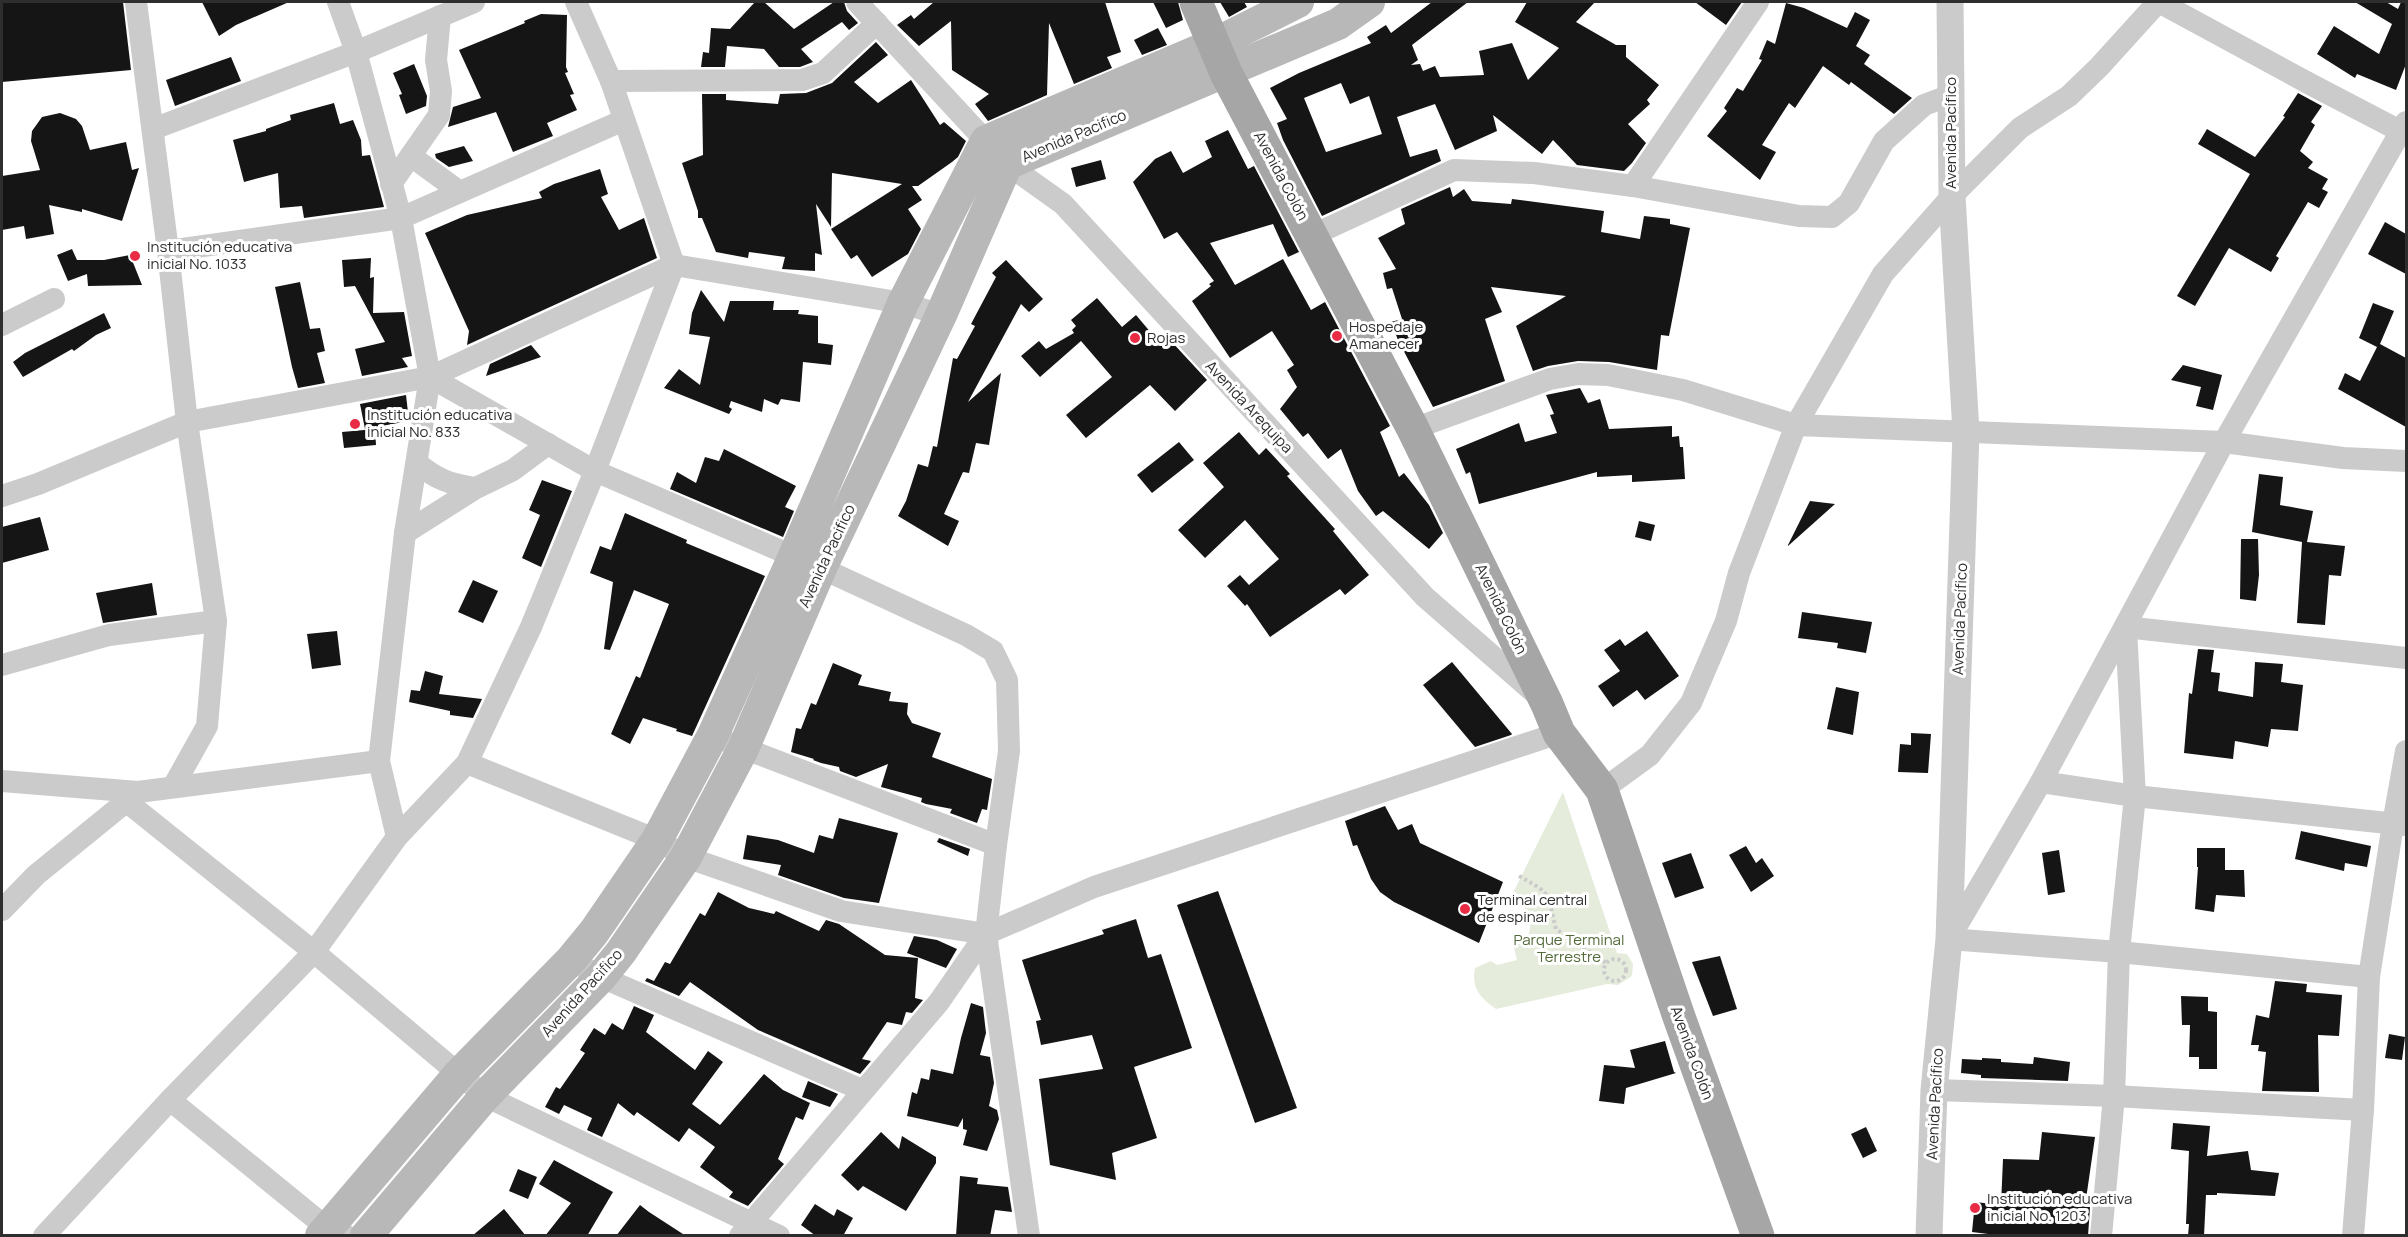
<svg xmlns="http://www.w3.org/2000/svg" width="2408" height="1237" font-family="Manrope,sans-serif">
  <rect width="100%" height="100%" fill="#fff"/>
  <path fill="#e5ecdb" d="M 1563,792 L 1617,953 L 1627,954 L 1633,964 L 1632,976 L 1618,985 L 1607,984 L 1496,1009 C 1480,998 1471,988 1475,968 L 1491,961 L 1497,965 L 1517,960 L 1514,947 L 1527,940 C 1533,921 1532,913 1515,900 L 1509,901 Z"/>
  <g fill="#151515" fill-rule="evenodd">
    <polygon points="2,2 123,2 131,70 2,82"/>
    <polygon points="202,2 289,2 236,25 219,36"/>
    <polygon points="755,2 764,2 794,29 834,2 844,2 847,11 858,23 849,30 842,22 801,49 813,62 800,67 779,67 764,49 727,46 725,67 701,67 703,52 709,53 711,28 730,29"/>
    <polygon points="934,2 1105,2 1121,52 1107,57 1112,68 1074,84 1049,23 1047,95 988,121 975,104 989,94 952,70 951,21 919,46 897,25 911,15 914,19"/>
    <polygon points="1153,2 1178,2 1183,20 1166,28"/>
    <polygon points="1220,2 1244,2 1247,7 1229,17"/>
    <path d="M 1432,2 L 1468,2 L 1412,45 L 1418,60 L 1411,65 L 1420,64 L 1423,71 L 1435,66 L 1440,77 L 1484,75 L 1479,51 L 1512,43 L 1528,80 L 1559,48 L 1515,22 L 1527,2 L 1595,2 L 1576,22 L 1616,45 L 1626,45 L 1626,57 L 1659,85 L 1647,100 L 1650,104 L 1628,124 L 1646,143 L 1632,163 L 1624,171 L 1577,165 L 1553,140 L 1542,154 L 1493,115 L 1497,131 L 1455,150 L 1435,104 L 1397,117 L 1410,157 L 1437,149 L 1441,161 L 1322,216 L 1283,140 L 1277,123 L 1287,119 L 1270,88 L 1299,73 L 1371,43 L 1367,37 L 1386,25 L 1391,33 ZM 1341,83 L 1350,104 L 1369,96 L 1382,134 L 1326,152 L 1304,98 Z"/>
    <polygon points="1695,2 1742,2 1726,25"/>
    <polygon points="2355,2 2386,2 2398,9 2401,2 2406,2 2406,64 2396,90 2357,74 2355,78 2317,54 2334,26 2379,54 2392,24"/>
    <polygon points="1786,3 1804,8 1847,28 1855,12 1870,20 1856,46 1870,55 1864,64 1912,98 1894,114 1851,82 1849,85 1823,66 1795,108 1789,103 1762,145 1776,152 1760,180 1707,136 1727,111 1724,108 1737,88 1743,91 1762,60 1759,59 1767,40 1775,44"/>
    <polygon points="541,14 567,15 566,67 568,72 565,73 574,94 570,95 577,110 547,123 553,136 513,152 496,112 448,127 453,107 481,98 459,50 525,23 524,21"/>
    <polygon points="1158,28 1167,45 1142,55 1134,40"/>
    <polygon points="876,42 888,55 854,82 878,103 911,80 940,125 944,122 966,141 958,157 952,162 918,186 912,186 922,200 908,209 921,229 908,254 872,277 857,255 851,259 831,229 902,184 832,173 831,227 816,204 822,255 815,253 815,271 782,269 785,257 749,252 748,258 716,252 702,218 698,218 698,211 682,163 703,155 702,94 726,94 726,100 778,104 780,94 806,93 832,83"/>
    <polygon points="231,57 241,81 175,106 166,80"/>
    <polygon points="414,64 427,96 426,106 406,114 399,95 402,94 393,73"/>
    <polygon points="2298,93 2322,106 2311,122 2315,125 2300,151 2313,162 2308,168 2328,179 2322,189 2328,192 2319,208 2308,202 2276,256 2279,258 2271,272 2229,248 2195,306 2177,296 2250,174 2198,144 2207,129 2255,157 2285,117 2283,116"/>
    <polygon points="334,103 340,124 353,120 361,140 362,156 370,155 384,207 304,218 302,206 280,208 278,173 244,182 233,140 266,131 266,129 291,120 290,115"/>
    <polygon points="60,113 76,119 82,126 90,150 126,142 132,170 139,168 122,221 82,209 82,212 49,205 54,234 26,239 24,226 2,230 2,176 40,170 31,141 32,131 42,117"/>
    <polygon points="1228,130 1248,169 1254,166 1299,252 1288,257 1273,224 1210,243 1235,285 1283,259 1311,310 1325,302 1390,426 1380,432 1399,477 1404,473 1429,505 1443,533 1429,549 1383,511 1376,516 1358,491 1341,449 1328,459 1308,433 1303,437 1280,409 1297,387 1287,370 1294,365 1272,331 1230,358 1192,301 1211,286 1209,284 1214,281 1177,232 1164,239 1133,182 1155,159 1171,151 1183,173 1212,157 1205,141"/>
    <polygon points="464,146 473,161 449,167 436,158 435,154"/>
    <polygon points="1101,160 1106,179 1076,187 1071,168"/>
    <polygon points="600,169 608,194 601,197 619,230 644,218 657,258 467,345 469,331 425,233 467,215 542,198 539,192 554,184"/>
    <polygon points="1450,187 1453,197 1464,189 1472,201 1511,204 1512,199 1604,211 1601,232 1640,239 1644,216 1670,219 1670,224 1690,228 1669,336 1661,335 1657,370 1609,362 1578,361 1548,366 1533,371 1516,326 1566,296 1491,287 1502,312 1485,319 1505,381 1433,407 1398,340 1391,322 1402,319 1392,288 1387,289 1383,273 1396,269 1378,238 1405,224 1401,209"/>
    <polygon points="2385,222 2406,234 2406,274 2368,254"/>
    <polygon points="72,249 77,260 104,260 130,255 142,285 88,286 87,274 68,281 57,255"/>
    <polygon points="371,258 370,278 374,277 373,313 404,312 412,356 402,358 408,367 362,376 355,349 385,342 355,286 344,287 342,260"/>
    <polygon points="1006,260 1043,299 1029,312 1021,304 968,402 1001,373 989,445 976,443 969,473 963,472 944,514 959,521 948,546 898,516 906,501 918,464 928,467 933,446 937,447 953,358 957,359 975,326 971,324 996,277 992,273"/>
    <polygon points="300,282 310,329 320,328 325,351 317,353 325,383 298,388 292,367 275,287"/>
    <polygon points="701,290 724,322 730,301 774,301 773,310 799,310 798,314 818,316 818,343 833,345 831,365 803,362 800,402 781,399 778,405 764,399 762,412 731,401 729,407 732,409 729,414 664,388 679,369 700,385 710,337 689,334 692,313"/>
    <polygon points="1097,298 1122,327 1136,315 1163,347 1171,341 1207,380 1175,411 1150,385 1086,438 1066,415 1112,377 1081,341 1040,377 1021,356 1039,341 1046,349 1074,333 1072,330 1076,326 1071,320"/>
    <polygon points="2373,303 2394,311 2380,344 2406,358 2406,427 2338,389 2345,373 2360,381 2377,347 2359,338"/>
    <polygon points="104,313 111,328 96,335 74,351 72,349 23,377 13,362 25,353"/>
    <polygon points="531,345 541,357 486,376 490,364"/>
    <polygon points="2183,365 2222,375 2213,410 2196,406 2201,387 2171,380"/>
    <polygon points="1580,388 1588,403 1600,399 1609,429 1672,426 1672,437 1679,436 1680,447 1683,447 1685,479 1632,482 1632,475 1597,477 1597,472 1479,504 1470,472 1466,474 1456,449 1519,423 1525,442 1557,433 1550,415 1554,414 1546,395"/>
    <polygon points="406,395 409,421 365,429 360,404"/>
    <polygon points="375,429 376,445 344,448 342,432"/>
    <polygon points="1239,432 1259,455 1266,448 1290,474 1287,476 1335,529 1333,531 1369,575 1345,595 1340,589 1270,637 1247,604 1245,606 1227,586 1240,575 1249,585 1279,559 1245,520 1205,558 1178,530 1224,487 1203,463"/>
    <polygon points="1179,442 1194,460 1152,493 1137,475"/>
    <polygon points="724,449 796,486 785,507 794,511 783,537 670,489 677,472 696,483 705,457 719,461"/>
    <polygon points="2259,474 2283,477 2280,505 2313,511 2307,542 2345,546 2341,576 2329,575 2325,625 2297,623 2302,542 2252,532"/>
    <polygon points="542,480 572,491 541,567 522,558 540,515 529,510"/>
    <polygon points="1810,501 1835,504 1788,546 1788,545"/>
    <polygon points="625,513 687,540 686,543 765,576 692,736 676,731 677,729 643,718 630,744 611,734 636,676 640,678 669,604 634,590 610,650 604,649 613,582 590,573 600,546 611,550"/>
    <polygon points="40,517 49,550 2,563 2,527"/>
    <polygon points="1639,521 1655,525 1651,541 1635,537"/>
    <polygon points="2241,539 2258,539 2259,575 2256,601 2240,599"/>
    <polygon points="473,580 498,591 483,623 458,612"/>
    <polygon points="152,583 157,615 103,623 96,593"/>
    <polygon points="1802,612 1872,622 1866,653 1837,648 1838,643 1798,638"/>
    <polygon points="337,631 341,665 312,669 307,634"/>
    <polygon points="1647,631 1679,676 1645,700 1637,690 1613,707 1598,686 1620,671 1604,650 1620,639 1625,646"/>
    <polygon points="2198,649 2214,650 2211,672 2220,673 2218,691 2253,697 2255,662 2283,664 2281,682 2303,685 2298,731 2271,729 2268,747 2235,741 2233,759 2184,753 2189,693 2192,694"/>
    <polygon points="1452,662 1512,734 1511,735 1475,747 1423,685"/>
    <polygon points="833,663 862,675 858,685 891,692 889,701 908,703 907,714 912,723 941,733 932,757 992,779 987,810 982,809 977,823 950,813 952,809 926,804 921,802 922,798 881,787 888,764 856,777 840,771 839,767 821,763 813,760 814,759 791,752 796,728 801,729 811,703 816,705"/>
    <polygon points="425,671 443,676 439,694 482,699 473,718 450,715 450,711 409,702 411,690 420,691"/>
    <polygon points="1836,687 1859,692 1853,735 1827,729"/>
    <polygon points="1911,733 1931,734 1928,773 1898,772 1900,744 1911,745"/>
    <polygon points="1385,806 1398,830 1412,824 1420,843 1503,882 1479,943 1394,902 1380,892 1371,879 1357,845 1353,846 1345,821"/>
    <polygon points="839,818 898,833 879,903 844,898 778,875 781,865 743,859 747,835 778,840 814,853 819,835 833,839"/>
    <polygon points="2301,831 2371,846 2367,867 2345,863 2344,871 2295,859"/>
    <polygon points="939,838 970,849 968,856 937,842"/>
    <polygon points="1746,846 1756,863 1762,858 1774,876 1751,892 1729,855"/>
    <polygon points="2197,848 2225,848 2225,870 2244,870 2245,897 2216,895 2214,912 2195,909 2198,867 2197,867"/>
    <polygon points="2059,850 2065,892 2048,895 2042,853"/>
    <polygon points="1691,853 1704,888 1675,898 1662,863"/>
    <polygon points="1218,891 1297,1108 1255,1123 1177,905"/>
    <polygon points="718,892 749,908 774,914 776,911 819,931 826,920 839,924 885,955 918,958 915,998 923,1000 912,1013 906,1012 902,1025 887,1022 862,1059 871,1061 860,1074 758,1030 690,982 679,996 645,981 647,978 654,981 665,962 670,964 700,913 705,916"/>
    <polygon points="1136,919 1148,958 1161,954 1192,1048 1134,1067 1157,1138 1112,1153 1116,1180 1050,1165 1039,1079 1103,1069 1092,1035 1041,1045 1036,1021 1041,1020 1022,960 1104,934 1102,930"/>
    <polygon points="914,936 937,940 957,949 946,968 907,953"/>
    <polygon points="1720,956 1737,1009 1713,1016 1692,962"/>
    <polygon points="2275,981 2307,984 2306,992 2342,995 2339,1036 2318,1035 2319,1092 2262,1091 2266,1052 2258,1051 2259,1045 2251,1045 2256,1015 2269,1018"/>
    <polygon points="2181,996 2208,997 2208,1011 2217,1012 2217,1069 2199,1069 2199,1057 2189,1057 2190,1025 2182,1025"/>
    <polygon points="971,1003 983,1007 986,1033 980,1055 990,1057 994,1083 989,1106 997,1110 999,1119 987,1151 963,1145 967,1130 963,1129 963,1118 958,1127 907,1116 912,1092 917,1094 921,1078 929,1080 931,1069 953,1074 961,1038"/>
    <polygon points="634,1006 654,1015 646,1032 695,1070 708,1051 723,1062 692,1104 720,1125 764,1074 783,1090 810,1103 803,1120 796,1117 778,1159 784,1164 748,1206 729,1197 733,1192 700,1167 715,1147 689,1128 679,1142 637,1112 634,1116 618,1103 602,1137 587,1130 592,1118 564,1105 559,1114 545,1107 556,1087 560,1089 585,1053 580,1050 594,1028 605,1035 612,1023 623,1030"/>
    <polygon points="2389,1034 2405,1037 2402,1060 2385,1058"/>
    <polygon points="1665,1041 1674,1072 1676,1073 1626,1088 1624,1104 1599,1101 1604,1065 1635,1068 1630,1050"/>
    <polygon points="2034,1057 2070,1062 2068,1081 1981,1078 1981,1075 1961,1073 1962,1059 1982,1060 1982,1058 2001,1059 2001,1062 2033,1064"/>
    <polygon points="808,1081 838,1094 830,1107 802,1097"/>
    <polygon points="2173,1123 2210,1126 2207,1156 2248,1151 2251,1170 2279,1173 2275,1196 2217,1193 2217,1195 2206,1195 2204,1236 2188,1236 2189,1224 2186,1224 2189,1151 2171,1149"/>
    <polygon points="1866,1127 1877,1151 1863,1158 1851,1134"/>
    <polygon points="881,1132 899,1149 902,1136 936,1157 936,1163 906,1211 863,1186 858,1191 841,1175"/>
    <polygon points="2042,1132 2095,1137 2085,1206 2090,1207 2088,1236 2004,1236 1972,1232 1975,1202 2001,1205 2003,1159 2039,1160"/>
    <polygon points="554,1160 613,1192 587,1236 545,1236 571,1203 539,1184"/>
    <polygon points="518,1169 537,1177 528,1199 509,1191"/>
    <polygon points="960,1176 978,1178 977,1184 1008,1187 1012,1212 995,1210 990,1236 956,1236"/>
    <polygon points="815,1204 834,1216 837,1209 853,1218 843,1236 816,1236 801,1225"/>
    <polygon points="640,1205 649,1212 686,1236 616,1236"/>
    <polygon points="504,1209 526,1236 472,1236 497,1215"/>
  </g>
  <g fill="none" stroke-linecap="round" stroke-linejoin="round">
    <g stroke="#cbcbcb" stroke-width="4" stroke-dasharray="3 3" stroke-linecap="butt">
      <path d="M 1519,876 C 1555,896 1546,892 1556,929 L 1606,963"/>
      <circle cx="1615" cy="970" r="11"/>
    </g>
    <g stroke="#cbcbcb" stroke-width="22">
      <polyline points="136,2 168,251 187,422 216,621 207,726 173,787"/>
      <polyline points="338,2 356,52 401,218 430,377 405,533 379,761 397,837"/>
      <polyline points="857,2 1007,164 1063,204 1425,597 1537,695"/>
      <polyline points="2159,2 2310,84 2406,134"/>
      <polyline points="611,81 802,80 823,73 877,23"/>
      <polyline points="153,129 356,52 474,2"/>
      <polyline points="411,156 460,192"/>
      <polyline points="391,184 439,115 441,91 436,60 440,16"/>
      <polyline points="1633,186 1758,2"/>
      <polyline points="1313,235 1454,170 1534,173 1633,186 1799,216 1832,217 1849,203 1884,141 1924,105 1951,95"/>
      <polyline points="168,251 401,218 624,120"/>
      <polyline points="2,325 54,299"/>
      <polyline points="430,377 595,471 821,568 966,635 993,651 1007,680 1009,751 996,845 986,934"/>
      <polyline points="1413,429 1550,379 1578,374 1608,375 1683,390 1796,425 2224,442 2343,458 2406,461"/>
      <path d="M 417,463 C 437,480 450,484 476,488"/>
      <polyline points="2,496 38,484 187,422 430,377 674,265 903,303 941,315"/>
      <polyline points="405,533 476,488 513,470 548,444"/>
      <polyline points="2125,627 2406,658"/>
      <polyline points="2,665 109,635 216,621"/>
      <polyline points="730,743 996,845"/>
      <polyline points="467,763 657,840 686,857 841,911 986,934 1029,1236"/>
      <polyline points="2,781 138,792"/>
      <polyline points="2041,782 2135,796 2406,825"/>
      <polyline points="1602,790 1650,755 1691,703 1726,621 1739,573 1796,425 1883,274 1952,196 2020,128 2069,96 2099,67 2158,2"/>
      <polyline points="127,802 314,952 485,1096 779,1236"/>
      <polyline points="2,910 36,875 138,792 379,761"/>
      <polyline points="571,960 601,977 862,1090"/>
      <polyline points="2369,977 2119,952 1949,939 2041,782 2224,442 2406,122"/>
      <polyline points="1934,1090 2114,1096 2363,1110"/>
      <polyline points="170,1100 327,1228 347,1236"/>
      <polyline points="44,1236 170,1100 314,952 397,837 467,763 531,627 595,471 674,265 611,81 576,2"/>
      <polyline points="740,1236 939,1002 986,934 1094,887 1559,733"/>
      <polyline points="2101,1236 2114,1096 2119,952 2135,796 2126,629"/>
      <polyline points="2353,1236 2363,1110 2369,977 2393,824 2406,751"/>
    </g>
    <polyline stroke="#cbcbcb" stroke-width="27" points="1929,1236 1934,1090 1949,939 1966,432 1952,196 1950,2"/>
    <g stroke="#b8b8b8" stroke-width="32">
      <polyline points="321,1236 460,1073 571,960 594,932 657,840 713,735 794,556 903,303 986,141 1214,44 1298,2"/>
      <polyline points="366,1236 485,1096 601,977 621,952 686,857 743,749 821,568 941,315 1007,164 1338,24 1369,2"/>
    </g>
    <polyline stroke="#a6a6a6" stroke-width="33" points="1196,2 1226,73 1413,429 1547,704 1559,733 1602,790 1679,1017 1758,1236"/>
  </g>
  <g fill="#e92b44" stroke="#fff" stroke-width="2">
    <circle cx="135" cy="256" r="6"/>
    <circle cx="1337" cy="336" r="6"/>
    <circle cx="1135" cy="338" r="6"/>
    <circle cx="355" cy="424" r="6"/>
    <circle cx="1465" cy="909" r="6"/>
    <circle cx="1975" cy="1208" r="6"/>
  </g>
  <g text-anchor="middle" stroke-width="6" stroke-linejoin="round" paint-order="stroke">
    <g font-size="15" fill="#2e2e2e" stroke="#fff">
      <text transform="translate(1951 133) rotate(-90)" y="5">Avenida Pacífico</text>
      <text transform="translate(1074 136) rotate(-23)" y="5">Avenida Pacifico</text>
      <text transform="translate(1281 176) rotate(62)" y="5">Avenida Colón</text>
      <text transform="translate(1249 407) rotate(47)" y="5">Avenida Arequipa</text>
      <text transform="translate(827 556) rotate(-65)" y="5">Avenida Pacifico</text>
      <text transform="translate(1501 609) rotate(64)" y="5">Avenida Colón</text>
      <text transform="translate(1960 619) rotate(-88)" y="5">Avenida Pacífico</text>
      <text transform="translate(582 993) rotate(-48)" y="5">Avenida Pacifico</text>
      <text transform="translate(1692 1053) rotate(70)" y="5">Avenida Colón</text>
      <text transform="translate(1935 1104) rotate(-87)" y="5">Avenida Pacífico</text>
    </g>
    <g font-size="15" fill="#2e2e2e" stroke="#fff" text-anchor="start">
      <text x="147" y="252">Institución educativa<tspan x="147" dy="17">inicial No. 1033</tspan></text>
      <text x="1349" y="332">Hospedaje<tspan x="1349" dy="17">Amanecer</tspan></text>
      <text x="1147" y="343">Rojas</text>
      <text x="367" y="420">Institución educativa<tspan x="367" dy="17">inicial No. 833</tspan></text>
      <text x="1477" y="905">Terminal central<tspan x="1477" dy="17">de espinar</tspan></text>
      <text x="1987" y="1204">Institución educativa<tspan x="1987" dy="17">inicial No. 1203</tspan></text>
    </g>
    <g font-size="15" fill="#536a3a" stroke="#fff">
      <text x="1569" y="945">Parque Terminal<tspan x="1569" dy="17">Terrestre</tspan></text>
    </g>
  </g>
  <rect width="2408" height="1237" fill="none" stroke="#2e2e2e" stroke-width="6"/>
</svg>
